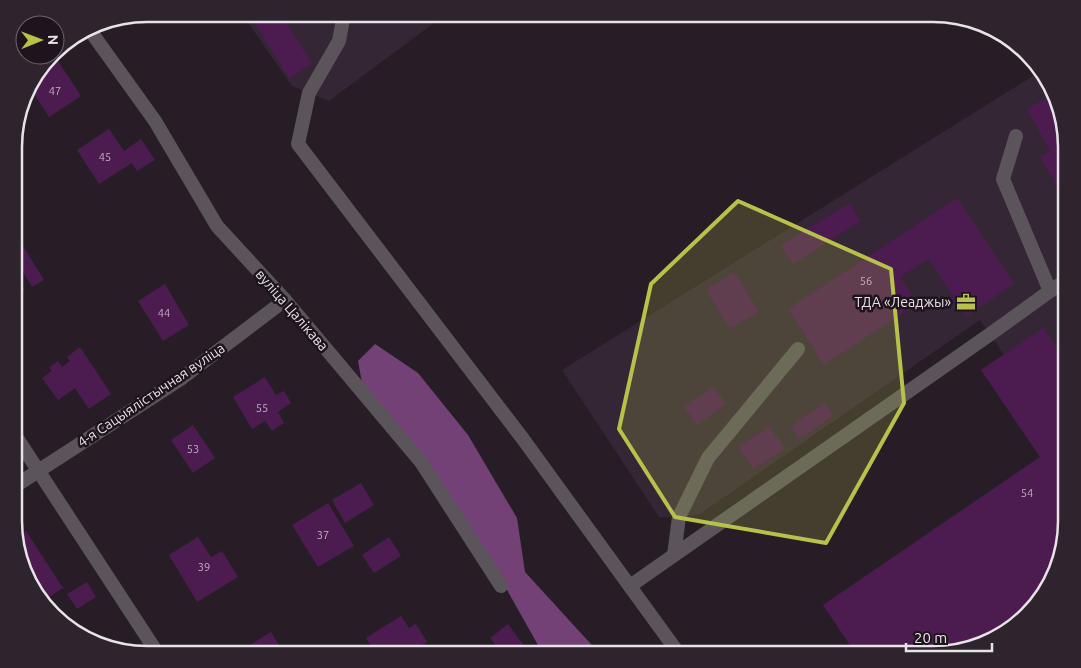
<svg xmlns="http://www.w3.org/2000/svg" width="1081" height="668" font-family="Ubuntu,sans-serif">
  <rect width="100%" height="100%" fill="#271d27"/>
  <g fill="#342635">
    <polygon points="242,14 446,14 329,101 292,86"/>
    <polygon points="1041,71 1049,80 1067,138 1067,529 1045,595 1001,636 942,654 856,654 823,605 1040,457 981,370 1004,355 980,320 700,514 679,517 659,517 562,370"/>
  </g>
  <polygon fill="#744177" points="375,344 418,373 468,435 517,518 525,572 600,654 543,654 480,542 362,383 358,361"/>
  <g fill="#4c1c50">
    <polygon points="249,14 281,14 312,64 289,78"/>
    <polygon points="56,58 81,96 49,117 29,86 46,64"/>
    <polygon points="1053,94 1067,138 1067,184 1058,189 1040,157 1050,151 1027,109"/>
    <polygon points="109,129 124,151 141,139 155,160 137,171 132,163 99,184 77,150"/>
    <polygon points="957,198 1014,284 966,316 929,259 900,277 917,304 824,365 788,309"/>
    <polygon points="850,203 861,221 793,264 781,245"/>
    <polygon points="18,238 44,280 32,287 20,267 15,271 15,240"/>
    <polygon points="734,272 759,311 730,329 706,290"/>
    <polygon points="15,276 25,291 15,298"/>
    <polygon points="165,284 189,325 163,341 138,301"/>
    <polygon points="1043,328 1067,362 1067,529 1045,595 1001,636 942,654 856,654 823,605 1040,457 981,370"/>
    <polygon points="80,347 111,394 89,409 75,388 58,400 42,378 52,371 49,367 58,361 62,367 70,361 67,357"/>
    <polygon points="265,377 276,395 284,391 291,403 278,412 284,423 272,431 265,421 252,429 233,397"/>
    <polygon points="714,387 726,404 697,425 684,407"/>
    <polygon points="825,403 833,416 799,439 791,426"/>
    <polygon points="193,425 215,458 193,473 171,440"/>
    <polygon points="770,426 785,449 753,469 738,447"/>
    <polygon points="361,483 374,505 345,523 332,500"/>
    <polygon points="328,503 354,546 318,567 292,525"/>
    <polygon points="26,531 63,588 43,601 36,595 15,539"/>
    <polygon points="198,537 211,557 222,551 238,577 197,602 169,555"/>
    <polygon points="389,537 401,556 374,573 362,555"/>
    <polygon points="87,582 96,597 77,609 67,594"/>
    <polygon points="401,616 409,628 416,624 427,642 406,654 376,654 366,638"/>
    <polygon points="508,624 530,654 503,654 490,638"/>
    <polygon points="271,632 284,654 235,654"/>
  </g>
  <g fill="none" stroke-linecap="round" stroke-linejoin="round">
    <g stroke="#5b555b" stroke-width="14">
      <polyline points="344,14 339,41 309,93 298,144 523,439 679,654"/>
      <polyline points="1050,291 1067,280"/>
      <polyline points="674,555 679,517 708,458 798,349"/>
      <polyline points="630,586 989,335 1050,291 1003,179 1016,136"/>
    </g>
    <g stroke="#5b555b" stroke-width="14">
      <polyline points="89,29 155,121 217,226 285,300 421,462 501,586"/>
      <polyline points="15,435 158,654"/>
      <polyline points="15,486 182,378 285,300"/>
    </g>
  </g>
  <path fill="#b6c249" fill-opacity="0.2" stroke="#b6c249" stroke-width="4" stroke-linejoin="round" d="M 738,201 L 891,269 L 904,403 L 826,543 L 675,517 L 619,429 L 651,284 Z"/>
  <defs>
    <g id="office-bare" transform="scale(1.5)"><path d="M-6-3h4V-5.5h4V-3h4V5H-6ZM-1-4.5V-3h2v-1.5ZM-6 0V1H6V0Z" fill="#b6c249" stroke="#1d141e" stroke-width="2.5" paint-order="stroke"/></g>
  </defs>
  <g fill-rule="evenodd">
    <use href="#office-bare" x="966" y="302"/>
  </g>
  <g text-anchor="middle" stroke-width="5" stroke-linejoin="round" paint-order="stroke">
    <g font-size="11" fill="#c2b0c3">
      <text x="55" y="95">47</text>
      <text x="105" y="161">45</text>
      <text x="866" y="285">56</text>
      <text x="164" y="317">44</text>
      <text x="262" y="412">55</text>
      <text x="193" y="453">53</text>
      <text x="1027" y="497">54</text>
      <text x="323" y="539">37</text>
      <text x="204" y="571">39</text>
    </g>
    <g font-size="14" fill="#e9e2e9" stroke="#1d141e" text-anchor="end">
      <text x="951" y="307">ТДА «Леаджы»</text>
    </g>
    <g font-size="14" fill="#e9e2e9" stroke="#1d141e">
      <text transform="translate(292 310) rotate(49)" y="5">вуліца Цалікава</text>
      <text transform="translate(151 395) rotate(-34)" y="5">4-я Сацыялістычная вуліца</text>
    </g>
  </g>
  <path d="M0 0H1081V668H0ZM147 22H933A125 125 0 0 1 1058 147V521A125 125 0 0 1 933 646H147A125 125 0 0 1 22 521V147A125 125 0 0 1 147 22Z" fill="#2d242e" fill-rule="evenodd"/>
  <path fill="none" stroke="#e9e2e9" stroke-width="2.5" d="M147 22H933A125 125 0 0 1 1058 147V521A125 125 0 0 1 933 646H147A125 125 0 0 1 22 521V147A125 125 0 0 1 147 22Z"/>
  <g transform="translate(40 40) rotate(89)"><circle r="24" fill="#1d141e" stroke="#6f666f"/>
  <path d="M0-4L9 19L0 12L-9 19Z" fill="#b6c249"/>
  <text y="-8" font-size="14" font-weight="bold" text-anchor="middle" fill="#e9e2e9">N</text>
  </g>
  <path d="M906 643v8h86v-8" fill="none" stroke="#e9e2e9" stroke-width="2.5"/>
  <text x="914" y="643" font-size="15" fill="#e9e2e9" stroke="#1d141e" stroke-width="4" paint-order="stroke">20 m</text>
</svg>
